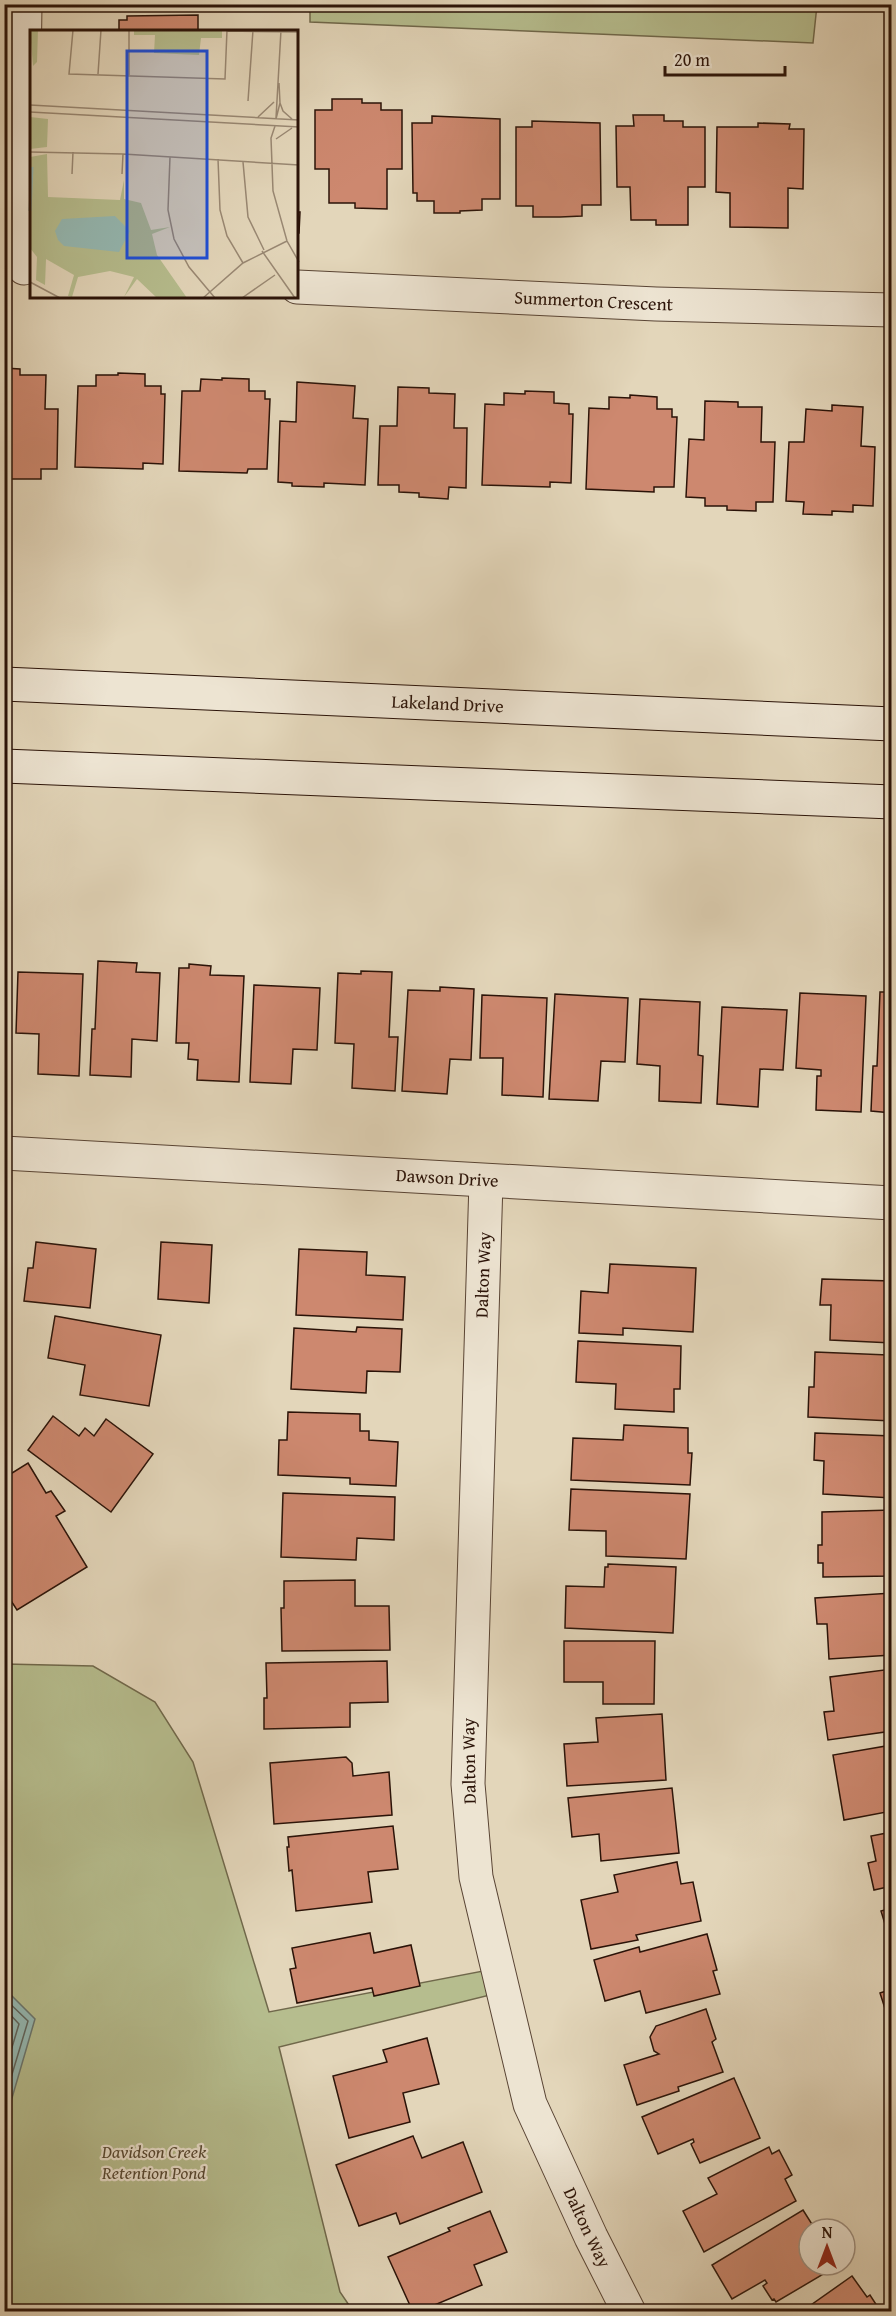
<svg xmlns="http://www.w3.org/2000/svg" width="896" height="2316" font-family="'Gentium Book Plus',serif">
  <rect width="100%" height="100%" fill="#e3d6ba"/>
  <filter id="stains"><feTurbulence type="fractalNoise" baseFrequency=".00333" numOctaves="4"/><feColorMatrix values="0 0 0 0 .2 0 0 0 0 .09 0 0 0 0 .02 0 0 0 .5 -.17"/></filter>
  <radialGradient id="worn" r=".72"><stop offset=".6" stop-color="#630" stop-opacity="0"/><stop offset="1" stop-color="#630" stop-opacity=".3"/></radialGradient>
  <g fill="#b6bd8e" stroke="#70684b" stroke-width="1.5">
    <polygon points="310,5 310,4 817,5 813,43 310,22"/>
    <polygon points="5,1664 93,1666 155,1702 193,1762 269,2012 483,1971 490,1995 279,2047 340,2292 353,2311 5,2312"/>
  </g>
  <polygon fill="#95b9b3" stroke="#6b776f" stroke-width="1.5" points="5,1989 35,2019 5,2122"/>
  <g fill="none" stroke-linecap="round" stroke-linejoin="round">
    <g stroke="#60665e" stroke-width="1.5">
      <polyline points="4,1998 28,2021 4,2101"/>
      <polyline points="4,2008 19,2024 4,2074"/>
    </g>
  </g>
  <g fill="#cd886f" stroke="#2b1308" stroke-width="1.5">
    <polygon points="198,15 198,32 119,32 119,20 127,20 127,16"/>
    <polygon points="332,99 362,99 362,103 381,103 381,110 402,110 402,169 387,169 387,209 355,208 355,203 329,203 329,169 315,169 315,110 332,110"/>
    <polygon points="633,115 664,115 664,121 683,121 683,127 705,127 705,187 688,187 688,225 656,225 656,220 631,220 630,187 617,187 616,126 634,126"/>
    <polygon points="432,116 500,119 500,199 482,199 482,210 460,211 460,213 434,213 434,201 417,201 417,193 413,193 412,123 432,123"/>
    <polygon points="532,121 600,123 601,205 582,205 582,216 560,217 533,217 533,206 516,206 516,127 532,127"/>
    <polygon points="758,123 790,124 789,129 804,129 803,189 788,188 788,228 730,227 730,193 716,192 717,127 758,127"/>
    <polygon points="297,212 300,212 299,233 297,233"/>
    <polygon points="4,368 20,369 20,375 46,375 45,409 58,409 57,469 41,469 41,479 10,479 10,474 4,474"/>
    <polygon points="118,373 145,374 145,386 161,386 161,394 165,394 163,464 143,463 143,469 75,467 78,386 96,386 96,375 118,375"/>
    <polygon points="222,378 249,379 249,391 265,391 265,399 270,399 267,469 248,469 247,473 179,471 182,391 200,391 201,379 222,380"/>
    <polygon points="297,382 355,386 353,418 368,419 365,485 324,483 324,487 292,486 292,483 278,482 280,421 296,422"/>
    <polygon points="398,387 429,388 429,393 455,394 454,428 467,428 466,488 449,487 448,499 419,497 419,493 399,492 399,485 378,485 380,426 397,426"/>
    <polygon points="525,391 554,392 554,403 569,404 569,414 573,414 571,483 550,482 550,487 482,485 485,404 504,405 504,393 525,394"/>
    <polygon points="630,395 657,397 657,409 672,409 672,417 677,417 674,487 654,487 654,492 586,489 589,408 609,409 609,397 630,398"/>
    <polygon points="705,401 738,402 738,407 762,407 761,442 775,442 773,502 756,502 756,511 727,510 727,506 705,506 705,498 686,497 689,439 704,440"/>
    <polygon points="832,405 863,407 861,446 875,447 873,506 853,505 853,512 832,511 832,515 803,514 804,502 786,501 789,442 804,442 806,409 832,411"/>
    <polygon points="892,440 892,503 889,503"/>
    <polygon points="98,961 137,963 136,972 160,973 157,1041 132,1039 131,1077 90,1075 92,1029 95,1029"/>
    <polygon points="189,964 211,966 210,975 244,976 239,1082 197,1080 198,1060 188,1059 189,1043 176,1043 179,968 189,968"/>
    <polygon points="361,971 392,972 389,1037 398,1037 395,1091 352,1088 354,1044 335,1043 338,973 361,974"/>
    <polygon points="18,972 83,974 79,1076 38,1074 39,1034 16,1033"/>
    <polygon points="254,985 320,988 317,1050 293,1049 291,1084 250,1082"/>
    <polygon points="440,987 474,989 471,1060 450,1059 447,1094 402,1091 408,990 440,991"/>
    <polygon points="880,992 892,992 892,1113 871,1111 873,1066 877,1066"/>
    <polygon points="800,993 866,996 861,1112 816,1110 817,1076 821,1076 821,1070 796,1068"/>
    <polygon points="555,994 628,998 625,1062 601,1061 598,1101 549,1099"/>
    <polygon points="482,995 547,998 543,1097 502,1095 503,1058 480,1058"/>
    <polygon points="640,999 700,1002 698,1055 703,1056 701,1103 659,1101 660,1066 637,1064"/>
    <polygon points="722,1007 787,1010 783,1070 760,1069 758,1107 717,1104"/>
    <polygon points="4,1019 8,1023 7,1034 4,1037"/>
    <polygon points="36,1242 96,1249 90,1308 24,1301 28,1268 33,1268"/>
    <polygon points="161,1242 212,1245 209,1303 158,1299"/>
    <polygon points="299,1249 367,1252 366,1275 405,1277 403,1320 296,1315"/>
    <polygon points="610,1264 696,1268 693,1332 623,1328 623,1335 579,1333 581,1291 608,1293"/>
    <polygon points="822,1279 892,1281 892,1343 830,1340 831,1305 820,1305"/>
    <polygon points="55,1316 161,1335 149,1406 80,1395 85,1365 48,1358"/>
    <polygon points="357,1327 402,1329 400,1372 367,1371 366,1393 291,1389 294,1328 356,1332"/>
    <polygon points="578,1341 681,1346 680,1389 674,1389 674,1412 615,1409 616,1384 576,1382"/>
    <polygon points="815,1352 888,1355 888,1352 892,1353 892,1421 808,1417 809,1387 814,1387"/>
    <polygon points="288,1412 360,1414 360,1431 369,1431 369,1440 398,1442 396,1486 350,1484 350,1478 278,1475 279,1440 287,1440"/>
    <polygon points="53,1416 79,1436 85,1428 94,1436 106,1419 153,1454 111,1512 28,1450"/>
    <polygon points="624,1425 688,1428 688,1453 692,1453 690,1485 571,1480 573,1438 623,1440"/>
    <polygon points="815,1433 892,1436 892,1498 823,1494 824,1461 814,1460"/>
    <polygon points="28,1463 46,1493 51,1491 65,1511 56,1516 87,1567 17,1610 4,1590 4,1478"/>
    <polygon points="571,1489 690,1494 686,1559 606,1556 606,1531 569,1530"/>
    <polygon points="283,1493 395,1497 394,1540 357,1538 356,1560 281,1557"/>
    <polygon points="892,1510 892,1576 823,1577 823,1563 818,1563 818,1545 822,1545 822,1512"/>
    <polygon points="608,1564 676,1567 673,1633 565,1628 566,1586 604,1587 605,1567 608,1567"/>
    <polygon points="355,1580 355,1606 389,1606 390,1650 282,1651 281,1608 284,1608 284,1581"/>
    <polygon points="892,1593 892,1655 829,1659 827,1624 817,1624 815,1598"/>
    <polygon points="564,1641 655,1641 654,1704 603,1704 603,1682 564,1682"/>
    <polygon points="387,1661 388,1702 350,1703 350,1727 264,1729 264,1698 267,1698 266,1663"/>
    <polygon points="892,1669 892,1731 828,1740 824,1712 834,1711 830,1677"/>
    <polygon points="662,1714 666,1780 567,1786 564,1744 598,1742 596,1718"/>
    <polygon points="892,1745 892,1811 844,1820 833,1755"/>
    <polygon points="346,1757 352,1763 353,1776 389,1772 392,1815 274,1824 270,1763"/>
    <polygon points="672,1788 679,1853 601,1861 599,1834 572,1837 568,1798"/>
    <polygon points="393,1826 398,1869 368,1872 372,1902 296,1911 292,1870 289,1871 287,1847 289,1847 288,1837"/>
    <polygon points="892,1832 892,1886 874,1890 868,1863 876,1861 871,1836"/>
    <polygon points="677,1862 681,1884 693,1882 701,1921 636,1935 638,1940 591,1949 581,1900 618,1892 614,1875"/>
    <polygon points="892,1908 892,1947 881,1911"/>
    <polygon points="370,1933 374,1953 411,1945 420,1986 374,1996 372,1988 297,2003 290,1969 296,1968 292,1948"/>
    <polygon points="707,1934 717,1970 713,1971 720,1994 646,2013 640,1991 605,2001 594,1960 639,1947 640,1952"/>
    <polygon points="892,1989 892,2020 889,2021 880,1993"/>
    <polygon points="706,2009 716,2039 712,2042 723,2072 678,2087 679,2091 637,2105 624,2065 659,2054 654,2051 650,2037 656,2026"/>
    <polygon points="427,2038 439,2084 403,2093 410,2122 349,2138 333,2076 387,2062 383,2050"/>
    <polygon points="734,2078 760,2138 700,2163 691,2144 694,2142 693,2139 658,2154 642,2117"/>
    <polygon points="413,2136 422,2158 463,2142 482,2192 400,2224 396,2213 359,2226 336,2165"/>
    <polygon points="769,2147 772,2154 779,2150 792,2175 785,2179 796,2201 704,2252 683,2211 717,2194 708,2178"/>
    <polygon points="803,2210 815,2229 809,2229 809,2265 837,2266 776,2302 774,2299 772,2300 763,2286 767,2283 765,2280 732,2299 712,2265"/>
    <polygon points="490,2211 507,2252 474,2265 482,2285 418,2312 413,2312 388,2257 450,2231 448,2228"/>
    <polygon points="852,2276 867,2297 870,2295 881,2312 801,2312"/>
  </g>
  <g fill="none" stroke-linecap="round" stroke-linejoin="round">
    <g stroke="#594434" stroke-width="35">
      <g id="minor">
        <polyline points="24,268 23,154 25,4"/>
        <path id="s1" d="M 297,287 L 656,304 L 892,310"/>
        <path id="s2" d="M 486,1181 L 468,1784 L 476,1877 L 530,2104 L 591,2237 L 629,2312"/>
      </g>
    </g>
    <g stroke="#594434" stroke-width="35">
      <g id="tertiary">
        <path id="s3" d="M 4,1153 L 892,1203"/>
      </g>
    </g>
    <g stroke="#2b1308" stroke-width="35">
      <g id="secondary">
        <path id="s4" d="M 4,684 L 892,724"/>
        <polyline points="4,766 892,802"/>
      </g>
    </g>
    <use href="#minor" stroke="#ede4d2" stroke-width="33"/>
    <use href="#tertiary" stroke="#ede4d2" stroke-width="33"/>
    <use href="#secondary" stroke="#ede4d2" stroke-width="33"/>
  </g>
  <g text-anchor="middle" stroke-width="4.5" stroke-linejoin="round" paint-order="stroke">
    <g font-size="18" fill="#2b1308" stroke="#ede4d2">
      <text dy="6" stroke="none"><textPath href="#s1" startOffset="297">Summerton Crescent</textPath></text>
      <text dy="6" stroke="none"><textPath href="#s4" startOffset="444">Lakeland Drive</textPath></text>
      <text dy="6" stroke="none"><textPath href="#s3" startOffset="444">Dawson Drive</textPath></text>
      <text transform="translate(483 1275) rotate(-88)" y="6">Dalton Way</text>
      <text transform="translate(469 1761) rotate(-91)" y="6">Dalton Way</text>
      <text dy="6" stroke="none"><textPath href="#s2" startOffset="1066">Dalton Way</textPath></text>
    </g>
    <g font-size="18" font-style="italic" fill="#554630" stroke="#ede4d2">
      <text x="154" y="2158">Davidson Creek<tspan x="154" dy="21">Retention Pond</tspan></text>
    </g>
  </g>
  <g transform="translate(30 30)">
    <rect width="268" height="268" fill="#e3d6ba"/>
    <path d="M 0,0 L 8,0 L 7,32 L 3,36 ZM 125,0 L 192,0 L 192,8 L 171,8 L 169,25 L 124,23 L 125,5 L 104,5 L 104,1 ZM 0,87 L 18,89 L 17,117 L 0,119 ZM 17,124 L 18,167 L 90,170 L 94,150 L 94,169 L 111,173 L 121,200 L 140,197 L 122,204 L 127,225 L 157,268 L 127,268 L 107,249 L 94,267 L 104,247 L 80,241 L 48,247 L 42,267 L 38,266 L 44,245 L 16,229 L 15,255 L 6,250 L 7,227 L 0,218 L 0,127 Z" fill="#b6bd8e"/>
    <path d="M 85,186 L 100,201 L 89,222 L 34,216 L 28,210 L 25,201 L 32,189 Z" fill="#95b9b3"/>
    <path fill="none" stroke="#95b9b3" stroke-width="3" d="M 0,181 L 2,137"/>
    <path fill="none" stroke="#998873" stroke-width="1.5" d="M 43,0 L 39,44 L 195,49 L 197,0M 197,1 L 269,2M 68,44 L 71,0M 99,45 L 99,0M 218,71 L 223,0M 250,73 L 253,81 L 262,89M 0,75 L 269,90M 0,82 L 269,97M 228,87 L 244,72M 246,88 L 251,0M 246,89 L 250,73 L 249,53M 245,96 L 241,108 L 243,161 L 257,211 L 269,232M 246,109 L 262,98M 0,122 L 93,124 L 269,135M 140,127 L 138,180 L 144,209 L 159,237 L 185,268M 188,129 L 190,180 L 197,206 L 213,233M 213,132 L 218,187 L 234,220M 42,144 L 43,122M 92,144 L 93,124M 232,221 L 265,268M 0,252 L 30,268M 173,268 L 213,233 L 257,211M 212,268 L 245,245"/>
    <path fill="#1d4ed8" fill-opacity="0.15" stroke="#1d4ed8" stroke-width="3" d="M 97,21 L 177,21 L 177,228 L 97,228 Z"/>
    <rect width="268" height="268" fill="none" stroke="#2b1308" stroke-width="3"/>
  </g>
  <rect width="896" height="2316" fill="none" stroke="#e3d6ba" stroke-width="24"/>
  <rect x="6" y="6" width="884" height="2304" fill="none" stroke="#2b1308" stroke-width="3"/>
  <rect x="12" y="12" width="872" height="2292" fill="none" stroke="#2b1308" stroke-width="1.5"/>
  <g transform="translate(827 2247)"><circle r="28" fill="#ede4d2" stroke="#9f9081" stroke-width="1.5"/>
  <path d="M0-4.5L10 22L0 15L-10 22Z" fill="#8f2418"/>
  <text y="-9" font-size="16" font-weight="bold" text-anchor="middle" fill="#2b1308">N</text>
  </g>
  <path d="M665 66v9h120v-9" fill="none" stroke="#2b1308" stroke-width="3"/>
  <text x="674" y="66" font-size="18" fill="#2b1308" stroke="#ede4d2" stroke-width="4.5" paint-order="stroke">20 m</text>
  <rect width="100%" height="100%" filter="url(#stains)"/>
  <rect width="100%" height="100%" fill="url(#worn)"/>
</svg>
